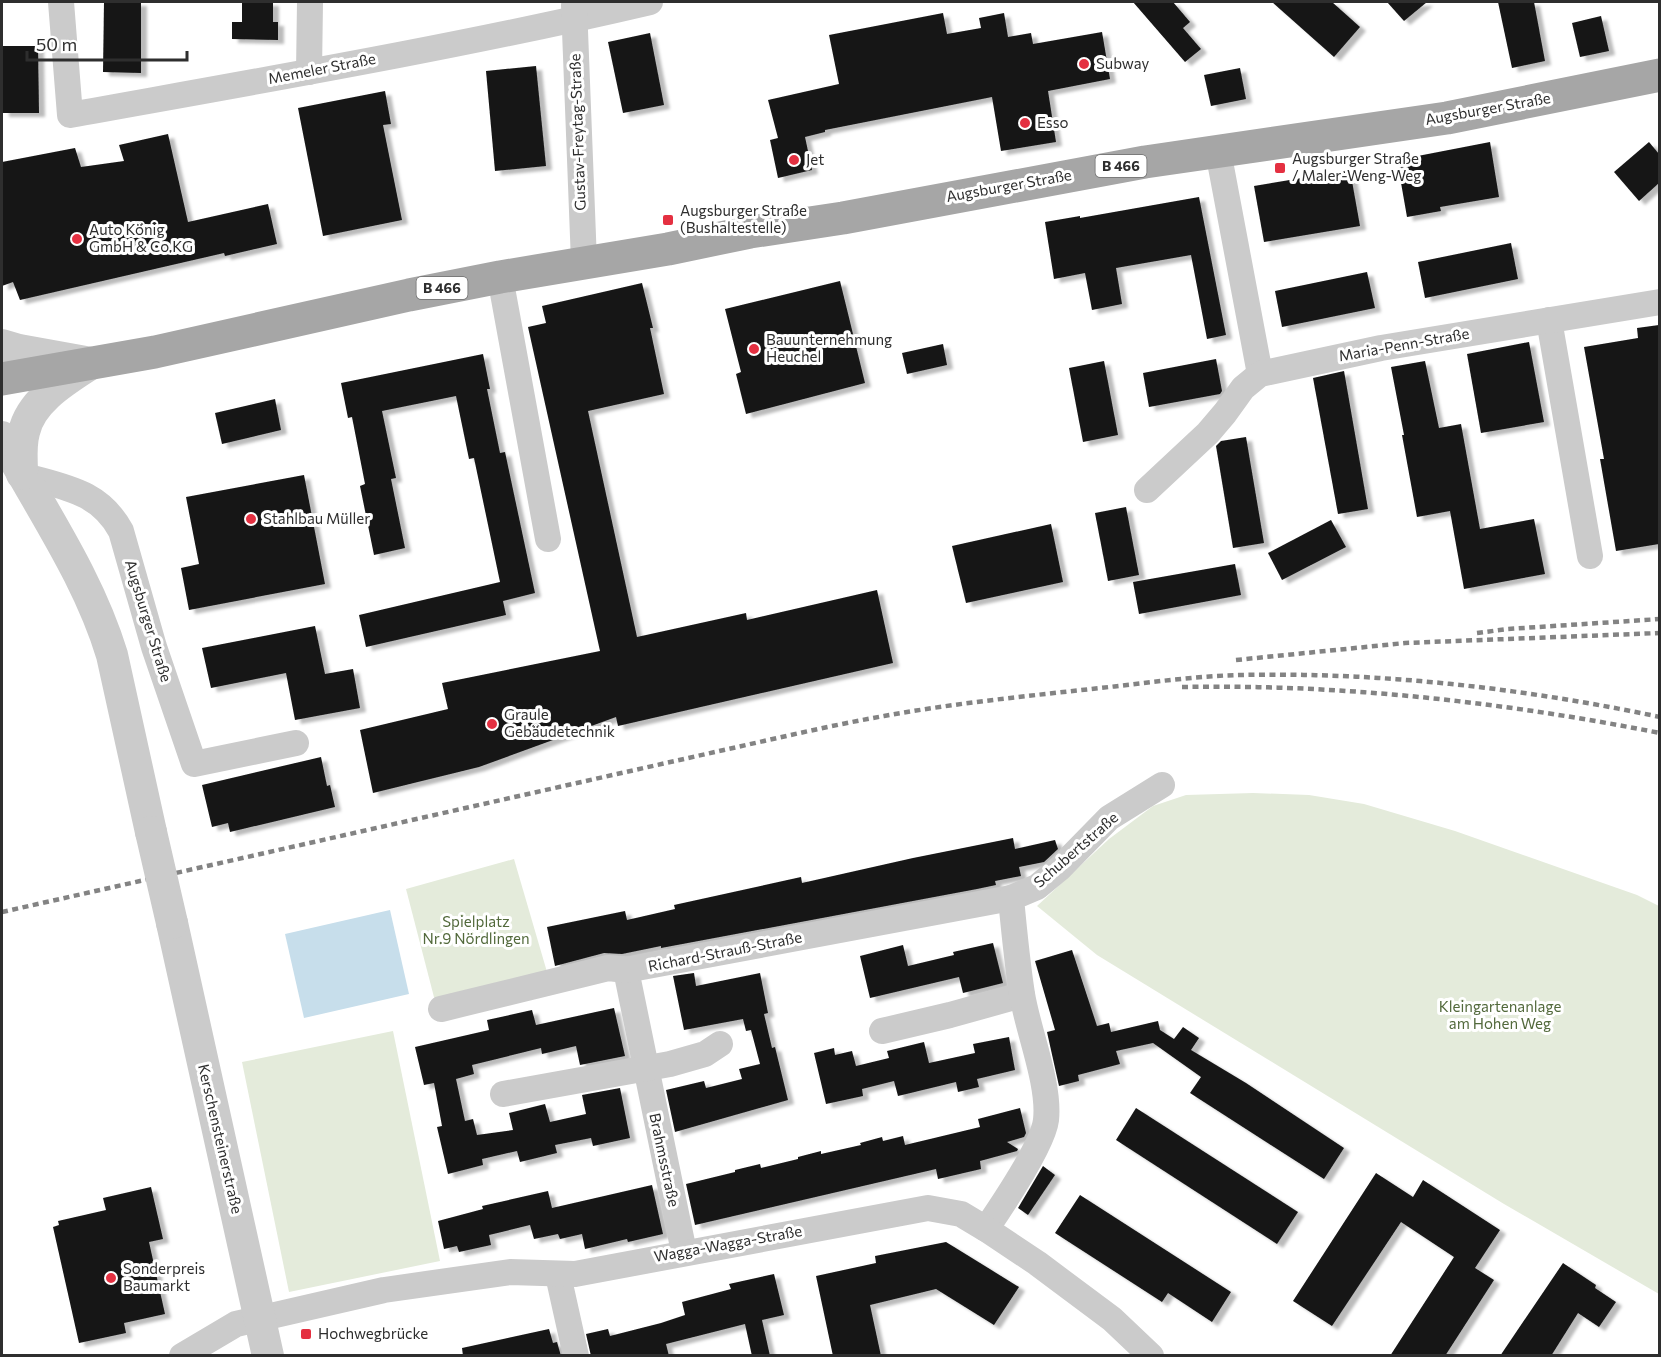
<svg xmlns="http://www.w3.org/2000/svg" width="1661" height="1357" font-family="Commissioner,sans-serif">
  <defs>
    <filter id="shadow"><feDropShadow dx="6" dy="4" stdDeviation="1.5" flood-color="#0004"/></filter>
  </defs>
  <rect width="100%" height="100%" fill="#fff"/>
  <g fill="#e4ebdb">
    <polygon points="1253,793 1309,795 1364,804 1455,831 1637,895 1659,906 1659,1294 1504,1204 1097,955 1037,906 1109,839 1153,806 1186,795"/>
    <polygon points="514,859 547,972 435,1001 406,889"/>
    <polygon points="393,1031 440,1261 289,1292 242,1062"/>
  </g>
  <polygon fill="#c7deeb" points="390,910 409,994 304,1018 285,934"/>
  <g fill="#151515" filter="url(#shadow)">
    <polygon points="104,2 141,2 141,73 103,72"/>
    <polygon points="242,2 273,2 273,22 278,22 278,40 232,39 232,22 242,22"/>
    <polygon points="1133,2 1173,2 1190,22 1183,28 1201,49 1185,62"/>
    <polygon points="1272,2 1332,2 1360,27 1334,57"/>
    <polygon points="1387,2 1427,2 1404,21"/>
    <polygon points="1498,2 1534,2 1545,61 1512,68"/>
    <polygon points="943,13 947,34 981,28 979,18 1004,13 1008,37 1031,33 1033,44 1102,32 1110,79 1048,91 1056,142 1001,151 992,97 825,130 825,132 805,137 812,170 778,178 770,140 778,138 768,100 839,84 829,35"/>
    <polygon points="1601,16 1609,51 1580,57 1572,23"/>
    <polygon points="650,33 664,105 623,113 608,42"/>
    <polygon points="2,46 38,46 39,113 3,113"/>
    <polygon points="536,66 546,166 495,171 486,71"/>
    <polygon points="1240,68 1246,99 1211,106 1204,75"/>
    <polygon points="385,91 391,124 383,125 402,220 323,236 298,108"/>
    <polygon points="168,134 188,222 268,204 277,244 225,256 224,253 20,300 13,282 2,286 2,162 75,148 81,167 124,161 119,145"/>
    <polygon points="1490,142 1499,197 1440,207 1441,211 1407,217 1397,160"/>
    <polygon points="1649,142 1659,154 1659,183 1639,201 1614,172"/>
    <polygon points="1350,170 1360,226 1264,242 1254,186"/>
    <polygon points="1199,197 1226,335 1207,339 1191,255 1116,268 1122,304 1092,310 1085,273 1054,279 1045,222 1080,216 1080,218"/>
    <polygon points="1511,243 1518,279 1425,298 1418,262"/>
    <polygon points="1367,272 1375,308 1282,327 1275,291"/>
    <polygon points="840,281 865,383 746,414 736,374 741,372 725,309"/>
    <polygon points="642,283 653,328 650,328 664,394 588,411 637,637 746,613 747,620 877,590 893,663 618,726 616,717 479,767 373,793 360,730 448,709 442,683 600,651 528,327 546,323 542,306"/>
    <polygon points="1659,325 1659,544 1616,551 1600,459 1604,459 1584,347 1638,338 1637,328"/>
    <polygon points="1529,342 1544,422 1481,433 1467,354"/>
    <polygon points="943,344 947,365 907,374 902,353"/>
    <polygon points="483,354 490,389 487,389 500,453 505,452 535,593 503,601 506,615 366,647 359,615 500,582 474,458 469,459 456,396 382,411 396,478 391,479 405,548 374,555 360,486 365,484 352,417 348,418 341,383"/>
    <polygon points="1216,359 1222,391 1220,394 1149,407 1143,373"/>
    <polygon points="1104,361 1118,435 1083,442 1069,368"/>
    <polygon points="1425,361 1439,428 1461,424 1480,529 1534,519 1545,574 1464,589 1450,511 1417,517 1402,435 1404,435 1391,367"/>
    <polygon points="1344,371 1368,509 1338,514 1313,378"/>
    <polygon points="275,399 281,430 222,444 215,413"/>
    <polygon points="1246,437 1264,543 1233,548 1216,446 1221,441"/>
    <polygon points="304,475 325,584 189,610 181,568 199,564 186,497"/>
    <polygon points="1126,507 1139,575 1108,581 1095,513"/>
    <polygon points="1331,520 1346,547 1282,580 1268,553"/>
    <polygon points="1051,524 1063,582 966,603 952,546"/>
    <polygon points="1235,564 1241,595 1139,614 1133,582"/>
    <polygon points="315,626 325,674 353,669 360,708 295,720 286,673 211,688 202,648"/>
    <polygon points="321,757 327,786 330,785 335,807 230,832 228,823 212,827 202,785"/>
    <polygon points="1013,838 1015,849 1055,840 1058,849 1044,862 1019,867 1021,876 995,881 996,885 977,889 661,948 661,946 622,954 604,953 555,966 547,927 625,911 627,920 675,909 674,905 801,877 802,883 913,858"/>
    <polygon points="993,943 1003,983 963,993 959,977 870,998 860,956 903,945 908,966 954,955 953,952"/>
    <polygon points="1072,950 1097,1026 1109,1023 1111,1032 1158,1021 1160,1030 1174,1039 1183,1027 1199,1038 1191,1050 1246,1083 1344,1148 1324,1179 1190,1093 1201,1077 1153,1043 1116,1051 1120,1064 1078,1075 1079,1081 1059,1086 1047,1032 1055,1030 1035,961"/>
    <polygon points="694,973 696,986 760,973 768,1013 764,1014 772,1048 775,1047 788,1100 675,1132 666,1090 704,1081 706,1088 742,1079 739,1069 760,1064 751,1030 746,1031 743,1019 684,1030 673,976"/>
    <polygon points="614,1008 625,1056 580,1065 576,1046 542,1054 541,1048 472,1065 474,1074 456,1079 465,1121 473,1119 477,1135 513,1130 509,1113 545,1104 550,1122 586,1114 582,1095 620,1088 630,1138 593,1146 591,1138 555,1145 557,1153 520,1162 517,1151 482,1159 483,1165 448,1174 437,1127 442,1126 434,1083 424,1085 415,1047 489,1030 487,1020 532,1010 536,1025"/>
    <polygon points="1009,1037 1015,1070 977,1079 979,1087 958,1092 956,1082 898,1096 894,1081 862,1089 863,1096 826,1104 814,1053 834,1048 835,1055 852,1051 856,1066 889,1058 887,1051 924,1042 929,1063 975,1053 973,1044"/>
    <polygon points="1020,1108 1026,1133 1024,1137 1007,1142 1018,1149 1017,1151 980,1161 981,1169 938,1179 936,1169 695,1225 686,1184 735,1172 735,1170 760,1164 761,1168 798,1159 798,1157 821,1151 821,1154 861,1145 860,1143 882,1137 883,1141 903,1136 905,1145 980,1127 978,1119"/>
    <polygon points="1136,1108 1298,1212 1277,1244 1116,1140"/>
    <polygon points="1043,1166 1055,1175 1028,1215 1018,1208"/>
    <polygon points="1376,1173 1413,1197 1423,1180 1500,1230 1475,1268 1494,1280 1445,1356 1390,1356 1454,1257 1401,1222 1332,1326 1293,1301"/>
    <polygon points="652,1185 663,1234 628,1242 627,1239 585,1249 582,1234 560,1239 558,1234 534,1239 530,1225 489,1235 491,1245 459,1252 457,1246 444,1249 438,1221 483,1209 482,1206 548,1191 552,1208"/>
    <polygon points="151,1187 163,1239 149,1242 165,1314 124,1323 126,1333 79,1343 53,1227 59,1225 58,1221 106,1210 103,1198"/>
    <polygon points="1080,1195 1231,1292 1212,1322 1168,1293 1162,1302 1055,1233"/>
    <polygon points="946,1242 1019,1287 994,1325 936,1289 870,1305 881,1356 833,1356 816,1276 876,1263 875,1256"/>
    <polygon points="1563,1263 1596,1285 1595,1288 1616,1302 1599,1327 1578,1313 1551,1356 1500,1356"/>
    <polygon points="774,1274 784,1315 762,1320 770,1356 752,1356 745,1324 666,1344 669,1356 591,1356 586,1334 608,1329 610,1336 661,1323 685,1315 682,1302 731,1289 729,1284"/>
    <polygon points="549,1329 553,1343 557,1342 561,1356 463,1356 462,1348"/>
  </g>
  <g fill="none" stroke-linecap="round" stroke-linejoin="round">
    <g stroke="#cbcbcb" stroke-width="26">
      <path d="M 61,2 L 70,115 C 264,80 458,47 650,2"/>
      <polyline points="574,5 584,262"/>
      <polyline points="309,72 310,2"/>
      <polyline points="1218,151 1260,374"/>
      <polyline points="500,277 548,539"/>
      <polyline points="1549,320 1590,556"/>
      <path d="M 22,475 C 62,487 99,490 121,531 L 154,647 L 194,764 L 296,743"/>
      <polyline points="1147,490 1208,433 1225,413 1243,388 1260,374 1381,348 1660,302"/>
      <polyline points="626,970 684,1252"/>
      <polyline points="441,1009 608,968 626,970 1011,898"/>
      <polyline points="882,1031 950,1015 1022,995"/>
      <polyline points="503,1094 670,1064 705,1054 720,1044"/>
      <path d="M 986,1229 C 1001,1207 1043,1145 1046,1120 C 1050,1084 1028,1031 1022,994 C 1017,962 1014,930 1011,898 L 1037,887 L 1060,868 L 1109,818 L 1162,785"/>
      <polyline points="558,1275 576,1356"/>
      <polyline points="182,1356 236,1324 384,1290 510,1272 575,1274 928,1208 961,1214 986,1229 1037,1263 1112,1319 1151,1356"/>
    </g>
    <g stroke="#cbcbcb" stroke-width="32">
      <polyline points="2,345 19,350 91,363"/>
      <path d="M 2,437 C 41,510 88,576 112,655 L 151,832"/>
      <path d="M 22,474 C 22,460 20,446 24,432 C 31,400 66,380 92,363"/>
      <polyline points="172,923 268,1356"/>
    </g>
    <polyline stroke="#a6a6a6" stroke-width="33" points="2,379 155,352 409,295 500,277 668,249 750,232 843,218 1145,162 1447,118 1660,75"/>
    <g stroke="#838383" stroke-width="4.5" stroke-dasharray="6 4.5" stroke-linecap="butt">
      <polyline points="1477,633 1508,629 1660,619"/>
      <polyline points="1236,660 1405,643 1660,633"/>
      <path d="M 1182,687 C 1342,684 1503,702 1660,733"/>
      <path d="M 2,912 L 764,741 C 804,732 844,723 884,716 C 955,703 1028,696 1100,688 C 1147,683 1194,676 1240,675 C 1381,672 1522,688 1660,717"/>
    </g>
    <polyline stroke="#cbcbcb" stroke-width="32" points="151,832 172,923"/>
  </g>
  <g fill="#e43041" stroke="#fff" stroke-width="2">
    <circle cx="1084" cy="64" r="6"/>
    <circle cx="1025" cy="123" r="6"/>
    <circle cx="794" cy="160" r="6"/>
    <rect x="1274" y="162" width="12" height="12" rx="3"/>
    <rect x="662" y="214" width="12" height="12" rx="3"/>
    <circle cx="77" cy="239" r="6"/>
    <circle cx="754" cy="349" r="6"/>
    <circle cx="251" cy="519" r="6"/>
    <circle cx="492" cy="724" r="6"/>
    <circle cx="111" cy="1278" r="6"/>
    <rect x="300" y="1328" width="12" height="12" rx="3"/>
  </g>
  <g text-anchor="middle" stroke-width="6" stroke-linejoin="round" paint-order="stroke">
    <g fill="#fff" stroke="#6d6d6d" stroke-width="1.5">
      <rect x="1095.5" y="155" width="51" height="22" rx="4.5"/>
      <rect x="416.5" y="277" width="51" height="22" rx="4.5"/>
    </g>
    <g font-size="14" font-weight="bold" fill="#2e2e2e">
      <text x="1121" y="171">B 466</text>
      <text x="442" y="293">B 466</text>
    </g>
    <g font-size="15" fill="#2e2e2e" stroke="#fff" text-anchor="start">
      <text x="1096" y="69">Subway</text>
      <text x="1037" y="128">Esso</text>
      <text x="1292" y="164">Augsburger Straße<tspan x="1292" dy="17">/ Maler-Weng-Weg</tspan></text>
      <text x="806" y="165">Jet</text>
      <text x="680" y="216">Augsburger Straße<tspan x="680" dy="17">(Bushaltestelle)</tspan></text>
      <text x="89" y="235">Auto König<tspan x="89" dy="17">GmbH &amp; Co.KG</tspan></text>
      <text x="766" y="345">Bauunternehmung<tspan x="766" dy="17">Heuchel</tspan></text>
      <text x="263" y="524">Stahlbau Müller</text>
      <text x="504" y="720">Graule<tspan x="504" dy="17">Gebäudetechnik</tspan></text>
      <text x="123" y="1274">Sonderpreis<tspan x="123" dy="17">Baumarkt</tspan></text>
      <text x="318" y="1339">Hochwegbrücke</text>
    </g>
    <g font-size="15" fill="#2e2e2e" stroke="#fff">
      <text transform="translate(322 69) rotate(-11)" y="5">Memeler Straße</text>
      <text transform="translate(1488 109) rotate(-10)" y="5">Augsburger Straße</text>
      <text transform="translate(578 132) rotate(-92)" y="5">Gustav-Freytag-Straße</text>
      <text transform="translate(1009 186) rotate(-10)" y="5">Augsburger Straße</text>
      <text transform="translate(1404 345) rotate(-10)" y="5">Maria-Penn-Straße</text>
      <text transform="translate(148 621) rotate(73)" y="5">Augsburger Straße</text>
      <text transform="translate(1076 850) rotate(-41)" y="5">Schubertstraße</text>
      <text transform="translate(725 952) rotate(-11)" y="5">Richard-Strauß-Straße</text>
      <text transform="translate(220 1139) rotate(77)" y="5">Kerschensteinerstraße</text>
      <text transform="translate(664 1160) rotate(78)" y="5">Brahmsstraße</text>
      <text transform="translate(728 1244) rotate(-10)" y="5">Wagga-Wagga-Straße</text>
    </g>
    <g font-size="15" fill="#52693b" stroke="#fff">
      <text x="476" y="927">Spielplatz<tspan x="476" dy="17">Nr.9 Nördlingen</tspan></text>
      <text x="1500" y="1012">Kleingartenanlage<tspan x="1500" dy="17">am Hohen Weg</tspan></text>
    </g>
  </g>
  <rect width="1661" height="1357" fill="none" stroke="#2e2e2e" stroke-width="6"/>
  <path d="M27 51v9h160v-9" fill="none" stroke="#2e2e2e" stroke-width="3"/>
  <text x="36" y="51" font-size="18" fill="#2e2e2e" stroke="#ffffff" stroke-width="4.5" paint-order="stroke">50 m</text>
</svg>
